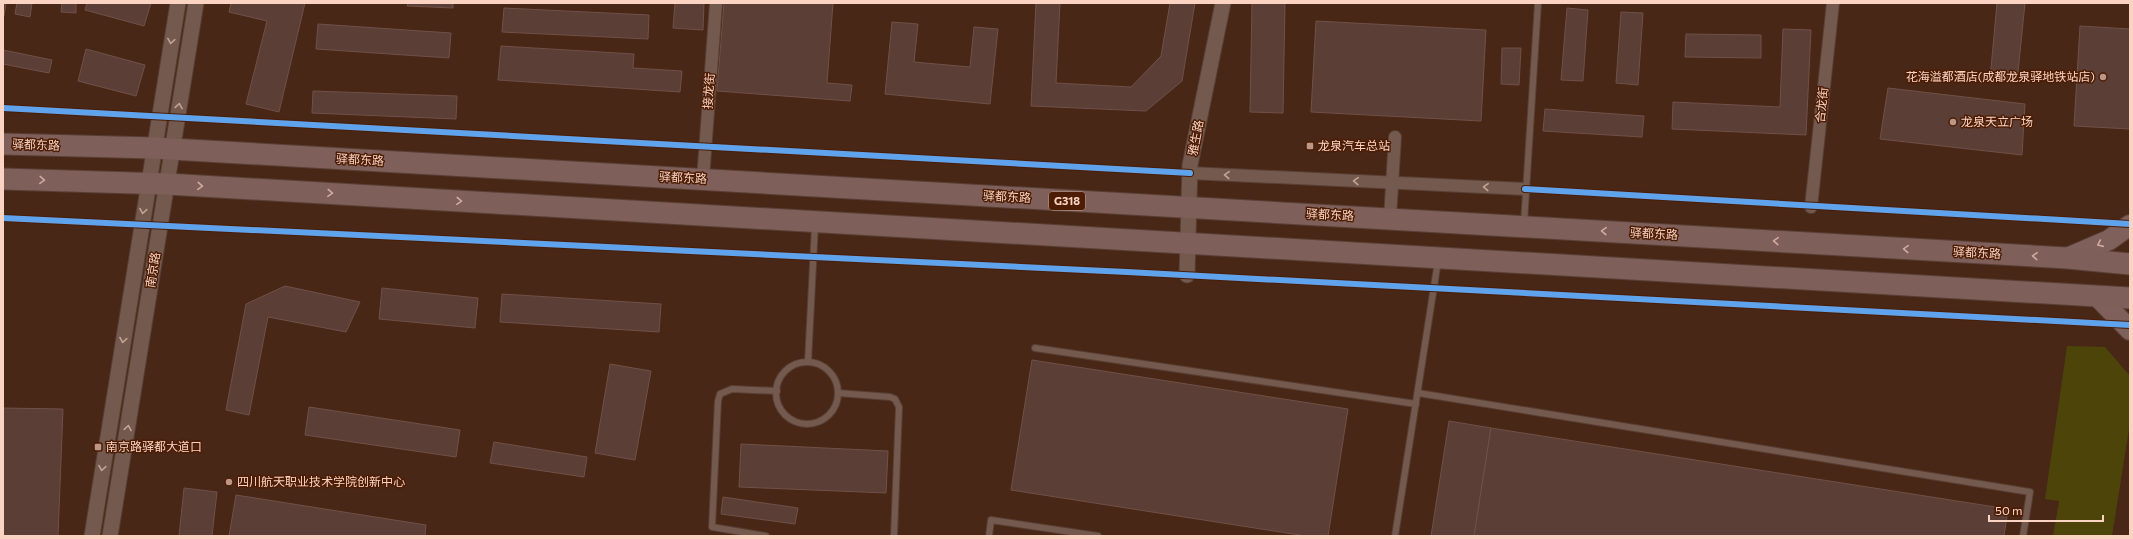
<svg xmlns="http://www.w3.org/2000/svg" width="2133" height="539" font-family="Commissioner,'Noto Sans SC',sans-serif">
  <rect width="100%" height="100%" fill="#492716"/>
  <polygon fill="#4d440a" points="2067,346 2105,347 2130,376 2130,423 2112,536 2053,536 2059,501 2045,499"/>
  <g fill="#5b3e36" stroke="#705148">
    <polygon points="3,3 6,3 4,16 3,16"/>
    <polygon points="17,3 32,3 30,17 15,14"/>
    <polygon points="62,3 76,3 76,13 61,12"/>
    <polygon points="87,3 151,3 144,26 85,10"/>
    <polygon points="231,3 305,3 279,112 246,104 267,21 229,12"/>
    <polygon points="408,3 453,3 453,8 407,6"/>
    <polygon points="675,3 704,3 703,30 673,28"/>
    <polygon points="724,3 833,3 827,83 852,85 850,101 717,91"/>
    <polygon points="1036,3 1060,3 1056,83 1131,87 1161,56 1170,3 1195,3 1182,81 1146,111 1031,106"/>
    <polygon points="1252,3 1285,3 1283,113 1250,112"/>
    <polygon points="1997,3 2025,3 2017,82 1990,79"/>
    <polygon points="504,8 649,15 648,39 502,32"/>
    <polygon points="1567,8 1588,10 1583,81 1561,80"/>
    <polygon points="1621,12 1643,13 1638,85 1616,83"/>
    <polygon points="1316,21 1486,30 1481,121 1311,112"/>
    <polygon points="892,22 918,24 914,62 970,67 974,27 998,29 990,104 885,94"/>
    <polygon points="318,24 451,33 449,58 316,49"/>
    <polygon points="2080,26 2130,29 2130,129 2074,126"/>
    <polygon points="1783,29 1811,30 1806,135 1672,129 1673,102 1780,107"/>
    <polygon points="1686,34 1761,35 1761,58 1685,57"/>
    <polygon points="501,46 634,54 633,68 682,71 680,92 498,80"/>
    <polygon points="1502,48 1521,48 1519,85 1501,84"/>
    <polygon points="86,49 145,65 136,96 78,81"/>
    <polygon points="3,50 52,60 49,73 3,64"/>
    <polygon points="1888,88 2025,104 2022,155 1880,139"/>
    <polygon points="313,91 457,96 456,119 312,113"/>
    <polygon points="1545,109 1644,116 1642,137 1543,131"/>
    <polygon points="285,286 360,302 346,332 268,317 249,415 226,410 246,304"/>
    <polygon points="382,288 478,298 475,328 379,319"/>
    <polygon points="502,294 661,304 659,332 500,322"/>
    <polygon points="1032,360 1348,409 1328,536 1306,536 1011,490"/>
    <polygon points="610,364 651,371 635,460 595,453"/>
    <polygon points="309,407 460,430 456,457 305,435"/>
    <polygon points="3,408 63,409 58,536 3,536"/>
    <polygon points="1449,421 1491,428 1474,536 1431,536"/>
    <polygon points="1491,428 2008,509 2004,536 1474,536"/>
    <polygon points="494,442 587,457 584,477 490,463"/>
    <polygon points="741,444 888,451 886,493 739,487"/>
    <polygon points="184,488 217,492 212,536 179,536"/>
    <polygon points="236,495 426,525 425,536 229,536"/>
    <polygon points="723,497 798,508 795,524 721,514"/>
  </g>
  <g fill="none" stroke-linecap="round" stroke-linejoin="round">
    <g stroke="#583f34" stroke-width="8">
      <g id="service">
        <polyline points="1524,223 1538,3"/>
        <polyline points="1035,348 1416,404"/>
        <polyline points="808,362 815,225"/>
        <circle cx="807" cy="393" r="31"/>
        <polyline points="838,393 890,397 895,399 899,407 894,536"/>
        <polyline points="1418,393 2030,492 2023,536"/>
        <polyline points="766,536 712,527 718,401 720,394 732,389 777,391"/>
        <polyline points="989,536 991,520 1098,536"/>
        <polyline points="1395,536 1438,261"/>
      </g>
    </g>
    <g stroke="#583f34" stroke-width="14">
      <g id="minor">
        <polyline points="1190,173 1525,189"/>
        <polyline points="703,179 716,3"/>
        <polyline points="1811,207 1833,3"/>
        <polyline points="1390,218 1395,137"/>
      </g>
    </g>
    <g stroke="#583f34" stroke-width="17">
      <g id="tertiary">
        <polyline points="1187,275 1190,165 1223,3"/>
        <polyline points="92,536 178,3"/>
        <polyline points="110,536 196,3"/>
      </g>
    </g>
    <g stroke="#583f34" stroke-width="22">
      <g id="primary">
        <polyline points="2067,258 2109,240 2130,225"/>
        <polyline points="2097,296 2130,330"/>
      </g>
    </g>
    <g stroke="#583f34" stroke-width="23">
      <g id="trunk">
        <polyline points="3,144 154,148 2067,258 2130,264"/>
        <polyline points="3,179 167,184 2130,298"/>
      </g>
    </g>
    <use href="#service" stroke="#745a4e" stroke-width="6"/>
    <use href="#minor" stroke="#745a4e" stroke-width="12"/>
    <use href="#tertiary" stroke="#745a4e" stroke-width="15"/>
    <use href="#primary" stroke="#7f605b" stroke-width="20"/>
    <use href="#trunk" stroke="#7e5f5a" stroke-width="21"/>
    <g stroke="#4c1c04" stroke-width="8">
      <g id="cycleway">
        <polyline points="3,108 1190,173"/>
        <polyline points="1525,189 2130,224"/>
        <polyline points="3,218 1127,272 2130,325"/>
      </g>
    </g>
    <use href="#cycleway" stroke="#60a3ed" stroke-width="6"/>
  </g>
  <defs><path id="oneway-chevron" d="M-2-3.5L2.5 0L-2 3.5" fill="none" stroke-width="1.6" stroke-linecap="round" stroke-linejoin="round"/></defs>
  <g stroke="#c4a394">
    <use href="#oneway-chevron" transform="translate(171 41) rotate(99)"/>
    <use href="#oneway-chevron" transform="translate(179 106) rotate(-81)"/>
    <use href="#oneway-chevron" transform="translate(1227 175) rotate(-177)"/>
    <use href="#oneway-chevron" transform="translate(1356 181) rotate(-177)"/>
    <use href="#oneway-chevron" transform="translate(1486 187) rotate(-177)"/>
    <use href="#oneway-chevron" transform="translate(143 211) rotate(99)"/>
    <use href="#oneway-chevron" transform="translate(123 340) rotate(99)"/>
    <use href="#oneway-chevron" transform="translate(128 428) rotate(-81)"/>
    <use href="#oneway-chevron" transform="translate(102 468) rotate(99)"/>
  </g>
  <g stroke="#cfaa9e">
    <use href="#oneway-chevron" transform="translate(42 180) rotate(2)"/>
    <use href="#oneway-chevron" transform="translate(200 186) rotate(3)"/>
    <use href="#oneway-chevron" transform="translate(330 193) rotate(3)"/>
    <use href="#oneway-chevron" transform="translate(459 201) rotate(3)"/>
    <use href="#oneway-chevron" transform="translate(1604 231) rotate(-177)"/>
    <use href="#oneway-chevron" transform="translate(1776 241) rotate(-177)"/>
    <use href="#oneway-chevron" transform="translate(1906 249) rotate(-177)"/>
    <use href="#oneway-chevron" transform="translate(2035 256) rotate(-177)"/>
  </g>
  <use stroke="#cfab9e" href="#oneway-chevron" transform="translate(2100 244) rotate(156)"/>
  <g fill="#bc9786" stroke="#4c1c04" stroke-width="1.5">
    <circle cx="2103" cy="77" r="4"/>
    <circle cx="1953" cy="122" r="4"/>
    <rect x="1306" y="142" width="8" height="8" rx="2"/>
    <rect x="94" y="443" width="8" height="8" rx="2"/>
    <circle cx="229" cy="482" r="4"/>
  </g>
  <g text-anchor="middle" stroke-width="3" stroke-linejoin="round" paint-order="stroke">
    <rect fill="#4c1c04" stroke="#c69c89" stroke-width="1" x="1049" y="192" width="36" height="18" rx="3"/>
    <g font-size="11" font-weight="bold" fill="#fad3c2">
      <text x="1067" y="205">G318</text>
    </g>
    <g font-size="12" fill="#fad3c2" stroke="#4c1c04" text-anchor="start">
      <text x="2095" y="81" text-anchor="end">花海溢都酒店(成都龙泉驿地铁站店)</text>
      <text x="1961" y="126">龙泉天立广场</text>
      <text x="1318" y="150">龙泉汽车总站</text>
      <text x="106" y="451">南京路驿都大道口</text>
      <text x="237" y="486">四川航天职业技术学院创新中心</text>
    </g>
    <g font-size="12" fill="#fad3c2" stroke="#4c1c04">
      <text transform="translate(709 91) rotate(-86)" y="4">接龙街</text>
      <text transform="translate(1822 105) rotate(-84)" y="4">合龙街</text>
      <text transform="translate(1196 138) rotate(-79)" y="4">雅生路</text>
      <text transform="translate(36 145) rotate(2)" y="4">驿都东路</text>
      <text transform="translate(360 160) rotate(3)" y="4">驿都东路</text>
      <text transform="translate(683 178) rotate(3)" y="4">驿都东路</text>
      <text transform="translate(1007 197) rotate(3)" y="4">驿都东路</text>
      <text transform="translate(1330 215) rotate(3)" y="4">驿都东路</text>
      <text transform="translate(1654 234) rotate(3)" y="4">驿都东路</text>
      <text transform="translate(1977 253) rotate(3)" y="4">驿都东路</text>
      <text transform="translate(153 270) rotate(-81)" y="4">南京路</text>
    </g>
  </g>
  <rect width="2133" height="539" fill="none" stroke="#fad3c2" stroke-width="8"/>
  <path d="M1989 515v6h114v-6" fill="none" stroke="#fad3c2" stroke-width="2"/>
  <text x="1995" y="515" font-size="12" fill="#fad3c2" stroke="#4c1c04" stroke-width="3" paint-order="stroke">50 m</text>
</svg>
